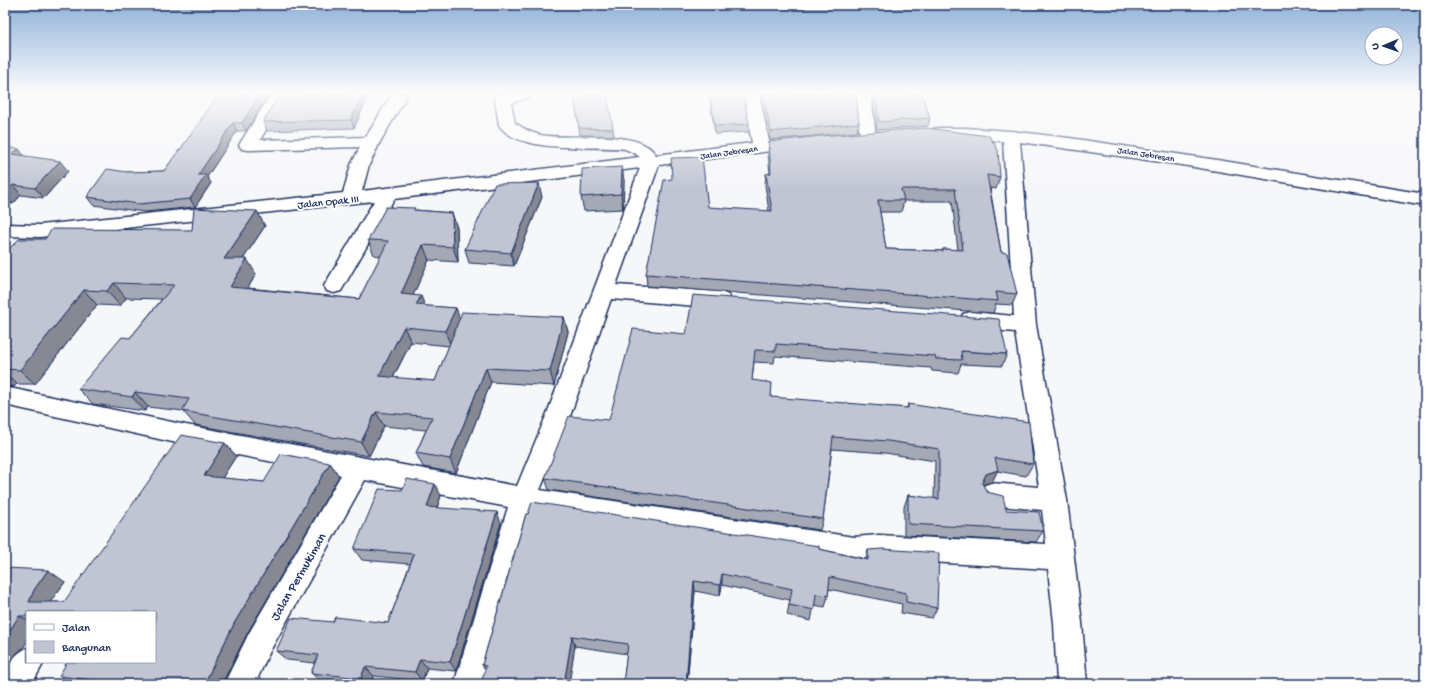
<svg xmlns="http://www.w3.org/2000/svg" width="1430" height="689" font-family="'Gochi Hand',sans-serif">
  <rect width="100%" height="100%" fill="#f6f7f9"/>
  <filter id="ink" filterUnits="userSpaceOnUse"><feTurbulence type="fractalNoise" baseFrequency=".025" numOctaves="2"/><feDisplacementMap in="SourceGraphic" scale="8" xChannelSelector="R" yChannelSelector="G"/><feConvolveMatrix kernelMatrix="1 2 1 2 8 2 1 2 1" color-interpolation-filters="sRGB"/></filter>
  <g filter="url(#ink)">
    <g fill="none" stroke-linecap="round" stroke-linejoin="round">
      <g stroke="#1b2f5e" stroke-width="3">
        <g id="minor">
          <path d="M 271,94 L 287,94 L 260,140 L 366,137 L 392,94 L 408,94 L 380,142 L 369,165 L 362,191 L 640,157 L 634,153 L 625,149 C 593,145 519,155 499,125 L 495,100 L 496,94 L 532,94 L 530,97 L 511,103 L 515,123 C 523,128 531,133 540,135 C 570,141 638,127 656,155 L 752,143 L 743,94 L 759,94 L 769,141 L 797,138 L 803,139 L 806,143 L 803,147 L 659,165 L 616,285 L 721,292 L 728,295 L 731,300 L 728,305 L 721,308 L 611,299 L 570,416 L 540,490 L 854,537 L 879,535 L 1046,544 L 1042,510 L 991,505 L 982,502 L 978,494 L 982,486 L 991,483 L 1039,487 L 1015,332 L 971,328 L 963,326 L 960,320 L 963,314 L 971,312 L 1014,316 L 1003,141 L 939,138 L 933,137 L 931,133 L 933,129 L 939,128 L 965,128 L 1011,131 L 1069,138 L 1217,160 L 1425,194 L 1425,206 L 1182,165 L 1020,142 L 1036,325 L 1067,500 L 1082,623 L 1087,684 L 1057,684 L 1054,623 L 1048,569 L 879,559 L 854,561 L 533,512 L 484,684 L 454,684 L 508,507 L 365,480 L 269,653 L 255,684 L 224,684 L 249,633 L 341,475 L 186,445 L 5,405 L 5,387 L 186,425 L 517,486 L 546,416 L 640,168 L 394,199 L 341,291 L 334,293 L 327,291 L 324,286 L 374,201 L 40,237 L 5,236 L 5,224 L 40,225 L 343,193 L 351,165 L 360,147 L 248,150 L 242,149 L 239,145 Z"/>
          <polygon points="855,94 871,94 876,137 874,141 868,142 862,141 860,137"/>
          <path d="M 27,648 L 27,662 L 44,662 L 32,684 L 5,684 C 5,669 13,654 27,648 Z"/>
        </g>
      </g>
      <use href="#minor" fill="#fff" fill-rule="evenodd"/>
    </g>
    <g fill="#a5a9b5" stroke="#1b2f5e" fill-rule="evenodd">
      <polygon points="269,94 246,131 237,131 207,177 211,183 195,207 145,212 93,205 87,197 127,172 164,171 180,150"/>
      <polygon points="280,94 369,94 354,128 267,131 263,122"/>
      <polygon points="574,94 613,129 614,136 580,135"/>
      <polygon points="709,94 743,94 749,124 749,132 715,134"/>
      <polygon points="760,94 856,94 859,123 857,132 770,140"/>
      <polygon points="872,94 922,94 930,118 928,126 877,130"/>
      <path d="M 769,142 L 1000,177 L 996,189 L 990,188 L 1001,252 L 1017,294 L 1012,305 L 996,304 L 993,313 L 647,286 L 646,274 L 769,211 L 765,185 L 766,174 L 770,174 L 768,154 ZM 904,201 L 952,201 L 958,250 L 943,249 L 942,251 L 886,249 L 880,212 L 901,212 Z"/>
      <polygon points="5,147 25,156 68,171 44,198 21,195 13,204 5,203"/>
      <polygon points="622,167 624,181 623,209 584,211 581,197"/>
      <polygon points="542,197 514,266 469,263 465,249"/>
      <path d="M 416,210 L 452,213 L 457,228 L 458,262 L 429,260 L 413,295 L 425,306 L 456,308 L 459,318 L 564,317 L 568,332 L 554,386 L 491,382 L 456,473 L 423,467 L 416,453 L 426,430 L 384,426 L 369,456 L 195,425 L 183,411 L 148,407 L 145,411 L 93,404 L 78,389 L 130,338 L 162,299 L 126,298 L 120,306 L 97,305 L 35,384 L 17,384 L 14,387 L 5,386 L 5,253 L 45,239 L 265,226 L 243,259 L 256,274 L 248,288 L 359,299 L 381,256 L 374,255 L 368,240 ZM 411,342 L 449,346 L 435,381 L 393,378 Z"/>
      <polygon points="686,334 1007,354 1002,366 961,364 958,373 932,371 931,368 775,356 774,363 754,362 752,380 771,398 907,408 908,404 1033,464 1026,476 997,471 992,482 983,485 987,492 1006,510 1043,531 1036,542 904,535 904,507 908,495 934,499 935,461 885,453 832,449 823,519 820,530 549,490 545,478 609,420"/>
      <polygon points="225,443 236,456 222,478 264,482 330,463 339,476 248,632 222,684 73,684 59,676 155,612 27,612 27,642 23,648 17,653 10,662 5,568 65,582 50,602 64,602"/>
      <polygon points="441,496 437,508 501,523 456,671 427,668 422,681 374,676 371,684 341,684 321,682 311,673 315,663 287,660 276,651 333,622 388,623 410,564 362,560 354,549"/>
      <polygon points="526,514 819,549 866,559 868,550 937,608 932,618 901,613 902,604 829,589 828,596 825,607 814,605 811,621 787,615 790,600 722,585 720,596 695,591 687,684 623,684 627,654 575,646 485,669 482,665"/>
    </g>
    <g fill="#868994" stroke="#1b2f5e">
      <polygon points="260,94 269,94 246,131 242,123"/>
      <polygon points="362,94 369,94 354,128 351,120"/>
      <polygon points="233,123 237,131 207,177 211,183 195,207 190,199 198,175"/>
      <polygon points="19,149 27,159 12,154"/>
      <polygon points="60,161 68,171 44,198 35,188"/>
      <polygon points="622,167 624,181 623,209 621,194"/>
      <polygon points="539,183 542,197 514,266 511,253"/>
      <polygon points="13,185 21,195 13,204 5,195 5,193"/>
      <polygon points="257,211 265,226 233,274 224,259"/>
      <polygon points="452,213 457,228 458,262 453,247"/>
      <polygon points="423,245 429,260 407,309 401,294"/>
      <polygon points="247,259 256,274 240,302 230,287"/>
      <polygon points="114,283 126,298 120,306 107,291"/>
      <polygon points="84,290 97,305 35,384 20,370"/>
      <polygon points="421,296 427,311 416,305"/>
      <polygon points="456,308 461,323 451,346 445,331"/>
      <polygon points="564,317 568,332 554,386 550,371"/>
      <polygon points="404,327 411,342 386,391 379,376"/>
      <polygon points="486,368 491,382 456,473 450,459"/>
      <polygon points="5,372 17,384 14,387 5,379"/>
      <polygon points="135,392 148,407 145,411 132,397"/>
      <polygon points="376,412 384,426 369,456 361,442"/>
      <polygon points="225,443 236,456 215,489 204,476"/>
      <polygon points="330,463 339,476 248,632 222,684 204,684 235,622"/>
      <polygon points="998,470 992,482 981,485 986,474"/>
      <polygon points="435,484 441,496 433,519 427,507"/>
      <polygon points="497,512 501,523 456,671 450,662"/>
      <polygon points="48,570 65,582 51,601 47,612 29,602 34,590"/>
      <polygon points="722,574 722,585 720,596 720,585"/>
      <polygon points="694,581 695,591 687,684 686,684"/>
      <polygon points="19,616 27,620 27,642 23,648 17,653 10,662 5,676 5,638"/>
      <polygon points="572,636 575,646 569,684 564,684"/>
      <polygon points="420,659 427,668 422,681 415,672"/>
      <polygon points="365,667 374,676 371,684 367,684 361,678"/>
    </g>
    <g fill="#c0c4d3" stroke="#1b2f5e" fill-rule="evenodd">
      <polygon points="219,94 260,94 242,123 233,123 198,175 206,175 190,199 139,204 87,197 107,169 127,172 164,171 179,150 180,150"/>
      <polygon points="280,94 362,94 351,120 263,122"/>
      <polygon points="574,94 607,94 613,129 579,128"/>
      <polygon points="710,94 743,94 749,124 715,126"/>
      <polygon points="763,94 856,94 859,123 771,132"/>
      <polygon points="875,94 922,94 930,118 879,122"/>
      <path d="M 926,128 L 989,136 L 998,150 L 1000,177 L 987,175 L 1001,252 L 1007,253 L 1017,294 L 996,292 L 998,301 L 646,274 L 664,180 L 672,179 L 671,158 L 702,157 L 708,207 L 772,211 L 766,174 L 771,173 L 769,142 L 821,136 ZM 901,189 L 955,189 L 963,250 L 943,249 L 943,251 L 886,249 L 878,200 L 904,200 Z"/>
      <polygon points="5,147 19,149 12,154 60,161 35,188 13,185 5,193"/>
      <polygon points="622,167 621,194 581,197 582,169"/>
      <polygon points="539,183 511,253 465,249 495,184"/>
      <polygon points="386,207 415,208 414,210 452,213 453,247 423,245 401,294 421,296 416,305 456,308 445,331 404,327 379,376 435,381 462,312 564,317 550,371 486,368 450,459 416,453 432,417 376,412 361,442 182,411 189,399 135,392 132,397 78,389 122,337 130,338 174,285 114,283 107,291 84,290 20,370 5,369 5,253 19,239 45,239 52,229 192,230 194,208 257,211 224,259 247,259 230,287 359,299 388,241 368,240"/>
      <polygon points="693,295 999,319 1007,354 961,351 962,360 936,359 935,356 776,344 776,351 755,350 752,380 772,383 771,397 908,408 908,404 1029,422 1033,464 995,458 998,470 986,474 982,483 987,492 1003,496 1006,510 1039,512 1043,531 908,524 908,495 939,499 939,449 888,441 833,437 823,519 545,478 569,416 609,420 633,329 686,334"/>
      <polygon points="181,435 225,443 204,476 264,482 281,454 330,463 235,622 204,684 125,684 59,676 67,662 155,662 155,612 27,612 27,616 19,616 5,638 5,568 48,570 34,590 29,602 64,602"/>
      <polygon points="407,479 435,484 427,507 497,512 450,662 420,659 415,672 365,667 361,678 311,673 318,655 276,651 291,618 333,622 335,617 388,623 414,554 354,549 379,489 402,490"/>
      <polygon points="532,502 819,546 819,549 868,560 868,550 883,549 939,553 937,608 906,602 906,593 830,577 828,596 816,594 814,610 789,605 792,589 722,574 720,585 694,581 686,684 623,684 628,644 572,636 564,684 481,684 486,666 482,665 526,514 528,514"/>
    </g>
  </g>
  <linearGradient id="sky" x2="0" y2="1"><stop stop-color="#8fb2d8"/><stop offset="0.49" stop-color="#fbfbfc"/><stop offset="1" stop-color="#fbfbfc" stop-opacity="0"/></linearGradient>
  <rect width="1430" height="190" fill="url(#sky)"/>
  <g text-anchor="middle" stroke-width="4" stroke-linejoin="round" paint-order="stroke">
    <g font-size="9" fill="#1b2f5e" stroke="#fff">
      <text transform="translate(729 152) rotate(-8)" y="3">Jalan Jebresan</text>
      <text transform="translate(1146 154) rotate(9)" y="3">Jalan Jebresan</text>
    </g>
    <g font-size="11" fill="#1b2f5e" stroke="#fff">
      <text transform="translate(328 201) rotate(-6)" y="4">Jalan Opak III</text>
    </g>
    <g font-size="13" fill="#1b2f5e" stroke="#fff">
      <text transform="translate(297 576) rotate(-60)" y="5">Jalan Permukiman</text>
    </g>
  </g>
  <rect width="1430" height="689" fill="none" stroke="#fff" stroke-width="20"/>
  <rect x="10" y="10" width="1410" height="669" fill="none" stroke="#1b2f5e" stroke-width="1.5" filter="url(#ink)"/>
  <rect x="26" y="611" width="130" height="52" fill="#ffffff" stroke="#a4acbf"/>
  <rect x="34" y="624" width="20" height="6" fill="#ffffff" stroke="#a4acbf"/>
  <text x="62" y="631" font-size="12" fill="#1b2f5e">Jalan</text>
  <rect x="34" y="641" width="20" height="12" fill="#c0c4d3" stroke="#a4acbf"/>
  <text x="62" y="651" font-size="12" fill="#1b2f5e">Bangunan</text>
  <g transform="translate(1384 46) rotate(268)"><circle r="19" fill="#ffffff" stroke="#a4acbf"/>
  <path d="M0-3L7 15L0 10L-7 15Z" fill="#1b2f5e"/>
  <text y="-6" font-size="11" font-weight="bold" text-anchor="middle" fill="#1b2f5e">U</text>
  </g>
</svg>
